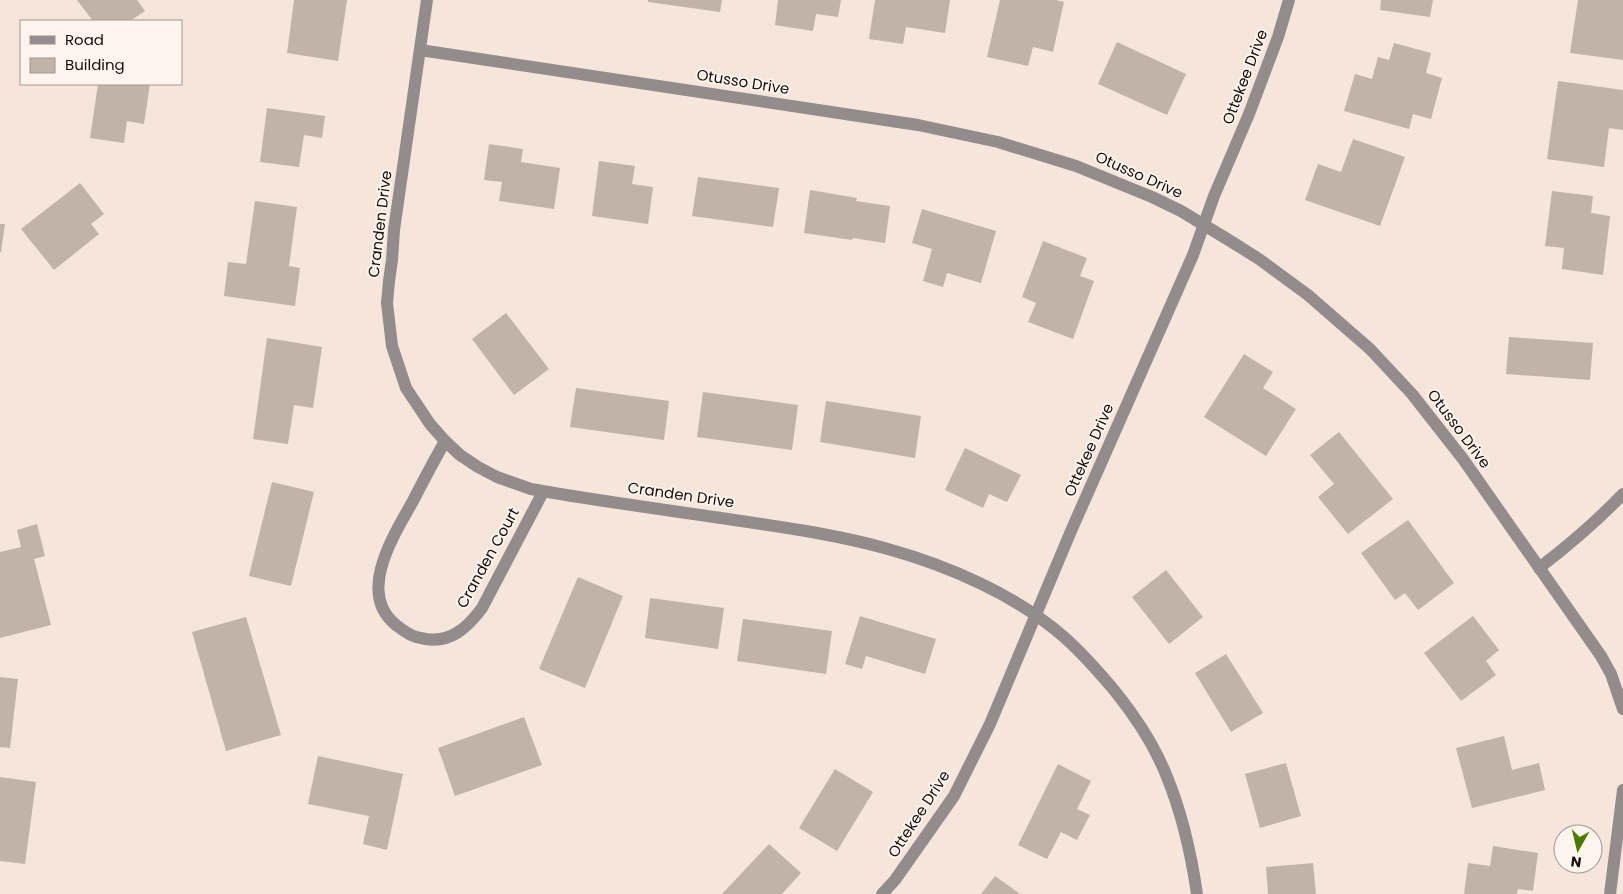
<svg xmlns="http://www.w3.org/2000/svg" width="1623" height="894" font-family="Poppins,sans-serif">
  <rect width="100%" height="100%" fill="#f5e5db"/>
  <g fill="#c2b3a9">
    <polygon points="77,0 137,0 145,11 130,21 93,21"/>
    <polygon points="294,0 347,0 338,61 287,53"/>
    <polygon points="648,0 722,0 720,12 648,2"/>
    <polygon points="778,0 841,0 838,17 816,14 813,31 775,25"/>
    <polygon points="875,0 950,0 945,33 906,27 903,44 869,39"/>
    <polygon points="1000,0 1056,0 1064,2 1053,52 1033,47 1028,66 987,57"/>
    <polygon points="1381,0 1433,0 1430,17 1380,10"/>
    <polygon points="1578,0 1623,0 1623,60 1570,53"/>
    <polygon points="1117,42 1186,74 1167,115 1098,84"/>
    <polygon points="1394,43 1431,53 1426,73 1442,78 1431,119 1413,114 1409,129 1344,111 1355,74 1372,79 1378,57 1389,60"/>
    <polygon points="1558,81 1623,90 1623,130 1609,128 1604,167 1547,159"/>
    <polygon points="98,84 150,84 144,124 127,121 124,143 90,138"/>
    <polygon points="267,108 325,116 322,138 304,135 299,167 260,162"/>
    <polygon points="1353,139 1405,157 1380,226 1305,200 1318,164 1341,172"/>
    <polygon points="489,144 523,149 521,162 560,168 554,209 499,201 502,182 484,180"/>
    <polygon points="599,161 635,166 632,184 653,187 648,224 592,216"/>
    <polygon points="698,177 779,188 773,227 692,216"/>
    <polygon points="80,183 104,214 91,224 99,234 54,270 21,229"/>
    <polygon points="810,190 857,198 856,201 890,206 885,243 853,238 852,240 804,233"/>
    <polygon points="1552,191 1593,196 1591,213 1610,216 1603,275 1562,269 1564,248 1545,246"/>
    <polygon points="255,201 297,207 289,266 300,268 295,306 224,296 228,262 246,264"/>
    <polygon points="922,209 996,231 981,283 947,273 943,287 923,281 932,249 912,243"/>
    <polygon points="0,224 5,224 1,252 0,252"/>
    <polygon points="1043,241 1087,258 1080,276 1094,281 1073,339 1028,322 1036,303 1022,297"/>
    <polygon points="506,313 549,369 514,395 472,339"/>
    <polygon points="1509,337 1593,343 1590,380 1506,374"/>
    <polygon points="267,338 322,347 313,408 294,405 288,444 253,439"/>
    <polygon points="1244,354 1273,372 1263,388 1296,409 1266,456 1204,417"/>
    <polygon points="576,388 669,401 664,440 570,427"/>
    <polygon points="703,392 798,405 792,450 697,437"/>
    <polygon points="826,401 921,416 915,458 820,442"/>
    <polygon points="1339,432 1393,499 1348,534 1318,497 1334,484 1310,455"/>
    <polygon points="965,448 1021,475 1007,502 989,494 983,508 945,490"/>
    <polygon points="272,482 314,492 291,586 249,576"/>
    <polygon points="1408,520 1454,583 1418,610 1405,593 1395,600 1361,553"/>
    <polygon points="37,524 45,556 34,559 51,625 0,638 0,552 21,547 17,530"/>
    <polygon points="1166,570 1203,617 1169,644 1132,597"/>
    <polygon points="578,577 623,596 585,688 539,669"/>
    <polygon points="650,598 724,608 718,649 645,638"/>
    <polygon points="860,616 936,639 925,674 866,656 862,669 845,664"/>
    <polygon points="1473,616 1499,650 1486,661 1496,675 1461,701 1424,653"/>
    <polygon points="246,617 281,735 226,751 192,632"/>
    <polygon points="743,619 832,631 826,674 737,661"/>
    <polygon points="1226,654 1263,713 1231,732 1195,673"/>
    <polygon points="0,677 18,679 10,748 0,747"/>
    <polygon points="524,717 542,765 455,796 438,748"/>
    <polygon points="1504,736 1512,770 1539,763 1545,790 1472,808 1456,748"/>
    <polygon points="318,756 403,774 387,850 363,844 369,816 308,804"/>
    <polygon points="1286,763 1301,816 1260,828 1245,774"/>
    <polygon points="1058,764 1091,781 1077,809 1090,815 1077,840 1061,832 1047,859 1018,845"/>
    <polygon points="835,769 873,792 837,851 799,828"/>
    <polygon points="0,777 36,782 25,864 0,861"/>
    <polygon points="769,844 801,873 782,894 722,894"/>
    <polygon points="1493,846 1538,853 1533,891 1518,889 1517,894 1464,894 1468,863 1490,866"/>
    <polygon points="1313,863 1316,894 1268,894 1266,867"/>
    <polygon points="995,876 1020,894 981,894"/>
  </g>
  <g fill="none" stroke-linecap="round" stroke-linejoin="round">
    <g stroke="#938b8c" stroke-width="12">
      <path d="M 427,0 L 394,230 L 392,260 L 389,281 L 387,303 L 392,346 L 406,388 L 430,424 L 445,441 L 460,455 L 478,467 L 497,477 L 531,489 C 603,502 676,511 748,522 C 795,529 842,536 888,549 C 949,566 1016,595 1064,637 C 1082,653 1098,671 1114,690 C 1135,716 1155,746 1167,777 C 1183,816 1191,853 1197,894"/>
      <polyline points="420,50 918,125 998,142 1076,166 1152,197 1181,211 1232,242 1259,259 1308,295 1370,349 1412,394 1463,459 1601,656 1611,674 1623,709"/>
      <path d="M 445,441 C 434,461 423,481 413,501 C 394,535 356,593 396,625 C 408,634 412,637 426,639 C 451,643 468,627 482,608 L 543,492"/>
      <path d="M 1539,568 C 1569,545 1597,521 1623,494"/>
      <polyline points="882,894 895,880 954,796 990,724 1071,531 1193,255 1214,196 1249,114 1278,37 1289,0"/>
      <polyline points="1610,894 1623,790"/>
    </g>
  </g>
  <g text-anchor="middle" stroke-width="4" stroke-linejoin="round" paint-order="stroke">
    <g font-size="15" fill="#140f0c" stroke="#fdf4ed">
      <text transform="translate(1245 77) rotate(-69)" y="5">Ottekee Drive</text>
      <text transform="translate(743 82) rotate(9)" y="5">Otusso Drive</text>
      <text transform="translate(1139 175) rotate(24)" y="5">Otusso Drive</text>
      <text transform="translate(380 224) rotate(-83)" y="5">Cranden Drive</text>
      <text transform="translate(1459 429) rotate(53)" y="5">Otusso Drive</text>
      <text transform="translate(1089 450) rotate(-66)" y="5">Ottekee Drive</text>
      <text transform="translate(681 495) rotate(8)" y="5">Cranden Drive</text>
      <text transform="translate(488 558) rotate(-61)" y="5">Cranden Court</text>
      <text transform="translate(919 814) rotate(-57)" y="5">Ottekee Drive</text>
    </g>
  </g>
  <rect x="20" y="20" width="162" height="65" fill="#fdf4ed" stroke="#a09893"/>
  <rect x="30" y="36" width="25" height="8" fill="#938b8c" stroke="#a09893"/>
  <text x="65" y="45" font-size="15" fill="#140f0c">Road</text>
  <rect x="30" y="58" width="25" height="15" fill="#c2b3a9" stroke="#a09893"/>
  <text x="65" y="70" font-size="15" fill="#140f0c">Building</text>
  <g transform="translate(1578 849) rotate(188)"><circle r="24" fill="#fdf4ed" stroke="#a09893"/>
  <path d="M0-4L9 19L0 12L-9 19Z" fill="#4a7a01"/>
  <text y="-8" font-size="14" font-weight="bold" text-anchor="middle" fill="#140f0c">N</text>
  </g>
</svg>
